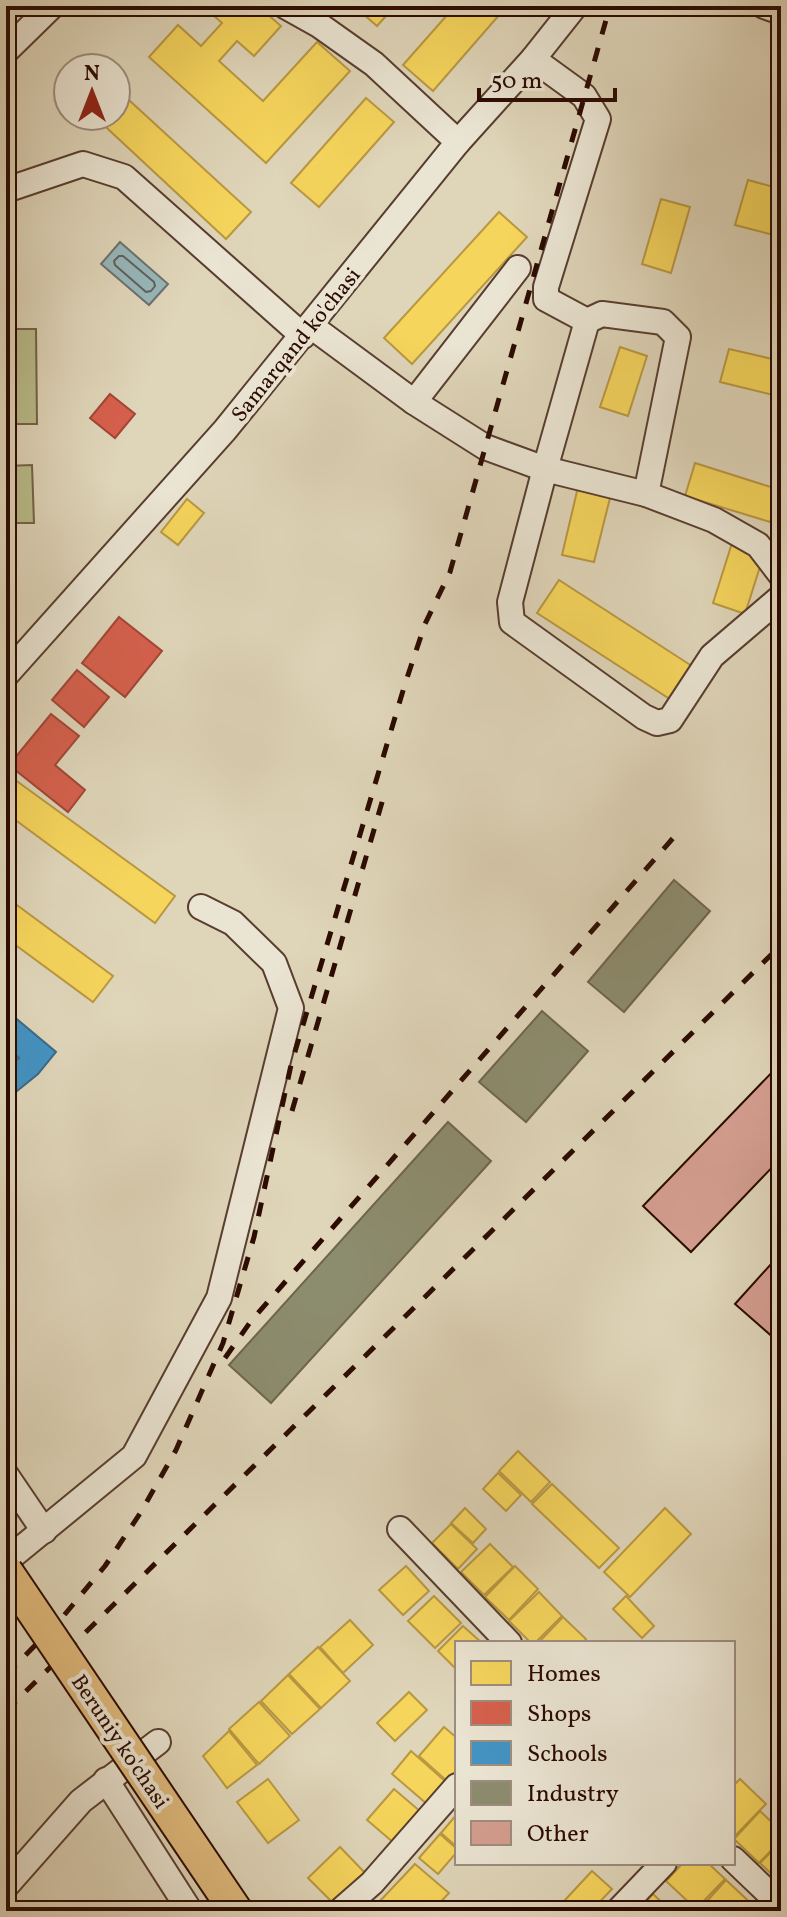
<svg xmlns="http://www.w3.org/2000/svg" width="787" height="1917" font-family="Vollkorn,serif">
  <rect width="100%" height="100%" fill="#dfd5b9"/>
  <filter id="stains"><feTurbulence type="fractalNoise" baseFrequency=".0025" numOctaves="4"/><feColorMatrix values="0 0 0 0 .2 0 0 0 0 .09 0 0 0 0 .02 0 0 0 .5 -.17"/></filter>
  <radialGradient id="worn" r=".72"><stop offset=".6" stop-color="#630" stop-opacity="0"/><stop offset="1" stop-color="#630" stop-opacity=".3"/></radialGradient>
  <g fill="#b9bb8a" stroke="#726246" stroke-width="2">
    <polygon points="6,329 36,329 37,424 6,424"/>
    <polygon points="32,465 34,523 6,523 6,466"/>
  </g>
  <polygon fill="#97b6b9" stroke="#6c716f" stroke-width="2" points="120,242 168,284 149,305 101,264"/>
  <g fill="#f6d55c" stroke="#b99841" stroke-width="2">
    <polygon points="203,6 258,6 281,26 254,56 237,41 219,61 263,101 317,42 350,71 266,163 149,57 178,25 201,46 222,23"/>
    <polygon points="354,6 395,6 377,26"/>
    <polygon points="455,6 507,6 433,91 403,65"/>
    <polygon points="118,90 251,212 226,239 94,116 116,116 116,93"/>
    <polygon points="366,98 394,122 319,207 291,183"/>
    <polygon points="748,180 781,189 781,237 735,225"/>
    <polygon points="661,199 690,207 671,273 642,264"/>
    <polygon points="499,212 527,237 412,364 384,338"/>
    <polygon points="620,347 647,356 628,416 600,407"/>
    <polygon points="729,349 781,361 781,397 720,382"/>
    <polygon points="695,463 780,490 770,522 685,496"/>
    <polygon points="578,487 611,494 594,562 562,555"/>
    <polygon points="187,499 204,513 178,545 161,532"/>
    <polygon points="732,543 764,554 745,614 713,603"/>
    <polygon points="559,580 698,670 676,703 537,613"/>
    <polygon points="7,774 175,896 155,923 6,813"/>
    <polygon points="6,897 113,976 93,1002 6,938"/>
    <polygon points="518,1451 550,1482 531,1502 499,1471"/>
    <polygon points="498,1473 521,1495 506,1511 483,1489"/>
    <polygon points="552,1484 619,1548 599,1568 532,1504"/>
    <polygon points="465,1508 486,1529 473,1543 451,1523"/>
    <polygon points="665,1508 691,1534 630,1597 604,1572"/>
    <polygon points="451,1524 477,1549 458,1569 432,1543"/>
    <polygon points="490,1544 513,1567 484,1595 461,1572"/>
    <polygon points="406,1566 429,1591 403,1615 379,1590"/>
    <polygon points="515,1566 538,1589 509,1620 485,1597"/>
    <polygon points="539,1592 562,1616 535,1643 531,1643 509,1621"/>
    <polygon points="434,1596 461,1623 435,1648 408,1621"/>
    <polygon points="626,1596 654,1626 642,1638 613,1609"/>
    <polygon points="563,1617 586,1639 583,1643 538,1643"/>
    <polygon points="350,1620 373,1645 343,1673 320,1647"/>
    <polygon points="463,1626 482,1643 457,1643 457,1670 438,1651"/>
    <polygon points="318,1647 350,1681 321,1708 289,1674"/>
    <polygon points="288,1675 320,1709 292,1734 261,1701"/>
    <polygon points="409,1692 427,1710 395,1741 377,1723"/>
    <polygon points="259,1702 290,1736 259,1764 229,1729"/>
    <polygon points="444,1727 457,1738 457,1770 447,1781 419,1756"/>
    <polygon points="229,1731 257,1765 227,1788 203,1756"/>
    <polygon points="411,1751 446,1782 427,1804 392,1774"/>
    <polygon points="268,1779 299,1820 268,1843 237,1802"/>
    <polygon points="740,1779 766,1804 733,1838 733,1786"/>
    <polygon points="394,1789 421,1812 394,1843 367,1820"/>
    <polygon points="760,1811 781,1831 781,1840 759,1863 734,1839"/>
    <polygon points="457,1814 457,1847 441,1833"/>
    <polygon points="440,1834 457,1849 457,1852 438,1874 419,1858"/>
    <polygon points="781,1842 781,1883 760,1863"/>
    <polygon points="340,1847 368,1876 336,1906 308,1878"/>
    <polygon points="683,1863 708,1863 725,1879 696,1909 666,1881"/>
    <polygon points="415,1864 449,1893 432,1911 388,1911 379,1902"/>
    <polygon points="592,1871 612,1889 591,1911 577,1911 565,1900"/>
    <polygon points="726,1880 755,1907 751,1911 698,1911"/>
    <polygon points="653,1894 671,1911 638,1910"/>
  </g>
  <g fill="#d6604d" stroke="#a34636" stroke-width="2">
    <polygon points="110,394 135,414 115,438 90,418"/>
    <polygon points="119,617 162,651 125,697 82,663"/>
    <polygon points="77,670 109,697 84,727 52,700"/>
    <polygon points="51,714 79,736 55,765 85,790 68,812 9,765"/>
  </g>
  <polygon fill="#4393c3" stroke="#3c6a89" stroke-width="2" points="6,1010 56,1052 38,1074 6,1100 6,1069 19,1058 6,1047"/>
  <g fill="#8c8c6e" stroke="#6f654d" stroke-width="2">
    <polygon points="674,880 710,911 624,1012 588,982"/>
    <polygon points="542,1011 588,1051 526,1122 479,1082"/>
    <polygon points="448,1122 491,1161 271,1403 229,1365"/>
  </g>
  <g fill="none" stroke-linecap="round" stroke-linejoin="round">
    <polygon stroke="#61605d" stroke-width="2" points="119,256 123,256 154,282 155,286 151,291 146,292 115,265 114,261"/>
  </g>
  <g fill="#d49e90" stroke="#2b0a01" stroke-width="2">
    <polygon points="778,1066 781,1068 781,1158 691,1252 643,1206"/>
    <polygon points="781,1253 781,1332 775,1339 735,1304"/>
  </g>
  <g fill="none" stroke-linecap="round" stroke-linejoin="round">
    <g stroke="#583d2f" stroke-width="28">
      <g id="minor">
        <polyline points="285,6 319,25 374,64 458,142"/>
        <polyline points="764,6 781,12"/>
        <polyline points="6,51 52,6"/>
        <polyline points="533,59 584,96 598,119 546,287 546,299 587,321"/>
        <polyline points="6,190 83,164 124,177 303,336"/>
        <polyline points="311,326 414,402 485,447 545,469 587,321 602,314 663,322 678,337 646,494"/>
        <polyline points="414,402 518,268"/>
        <polyline points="781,575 758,545 714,520 646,494 545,469 510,602 512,622 644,717 657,723 670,720 712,656 781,597"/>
        <polyline points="6,675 225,430 458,142 533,59 575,6"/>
        <polyline points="6,1475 44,1531"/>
        <polyline points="400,1529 509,1643"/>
        <polyline points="6,1561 134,1456 219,1298 291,1008 274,963 233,923 201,907"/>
        <polyline points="106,1780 190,1911"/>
        <polyline points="733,1859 781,1905"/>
        <polyline points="6,1886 81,1801 158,1742"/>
        <polyline points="340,1911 372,1883 457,1786"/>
        <polyline points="618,1911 664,1863"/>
      </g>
    </g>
    <use href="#minor" stroke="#eae4d2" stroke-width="24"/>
    <g stroke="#2b0a01" stroke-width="5" stroke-dasharray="14 14" stroke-linecap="butt">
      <polyline points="292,1111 385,792"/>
      <polyline points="225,1358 251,1321 674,837"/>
      <polyline points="6,1675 61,1619 105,1566 141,1512 176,1450 223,1343 254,1237 291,1065 405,684 425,624 450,572 610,6"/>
      <polyline points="6,1711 781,945"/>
    </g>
    <g stroke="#2b0a01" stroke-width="36" stroke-linecap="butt">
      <polyline id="major-bridge" points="6,1571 236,1911"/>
    </g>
    <use href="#major-bridge" stroke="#e0ba7c" stroke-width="32"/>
  </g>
  <g text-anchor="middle" stroke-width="8" stroke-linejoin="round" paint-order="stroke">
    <g font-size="22" fill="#2b0a01" stroke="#eae4d2">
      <text transform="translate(295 344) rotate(-51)" y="8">Samarqand ko'chasi</text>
      <text transform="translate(121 1741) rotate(56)" y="8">Beruniy ko'chasi</text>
    </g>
  </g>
  <rect width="787" height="1917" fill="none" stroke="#dfd5b9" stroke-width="32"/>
  <rect x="8" y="8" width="771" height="1901" fill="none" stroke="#2b0a01" stroke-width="4"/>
  <rect x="16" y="16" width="755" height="1885" fill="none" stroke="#2b0a01" stroke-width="2"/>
  <rect x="455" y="1641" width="280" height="224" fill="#eae4d2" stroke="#9e8d7e" stroke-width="2"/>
  <rect x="471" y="1661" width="40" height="24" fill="#f6d55c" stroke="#9e8d7e" stroke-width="2"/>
  <text x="527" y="1681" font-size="24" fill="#2b0a01">Homes</text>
  <rect x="471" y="1701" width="40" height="24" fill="#d6604d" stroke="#9e8d7e" stroke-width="2"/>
  <text x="527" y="1721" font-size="24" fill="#2b0a01">Shops</text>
  <rect x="471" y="1741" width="40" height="24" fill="#4393c3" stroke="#9e8d7e" stroke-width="2"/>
  <text x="527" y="1761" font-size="24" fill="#2b0a01">Schools</text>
  <rect x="471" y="1781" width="40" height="24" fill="#8c8c6e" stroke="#9e8d7e" stroke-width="2"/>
  <text x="527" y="1801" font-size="24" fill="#2b0a01">Industry</text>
  <rect x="471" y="1821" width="40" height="24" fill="#d49e90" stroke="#9e8d7e" stroke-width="2"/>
  <text x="527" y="1841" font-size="24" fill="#2b0a01">Other</text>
  <g transform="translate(92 92)"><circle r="38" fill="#eae4d2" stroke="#9e8d7e" stroke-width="2"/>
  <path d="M0-6L14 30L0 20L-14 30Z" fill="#8f2418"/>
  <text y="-12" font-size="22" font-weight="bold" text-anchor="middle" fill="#2b0a01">N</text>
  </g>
  <path d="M479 88v12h136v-12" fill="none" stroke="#2b0a01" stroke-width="4"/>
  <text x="491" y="88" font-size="24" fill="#2b0a01" stroke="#eae4d2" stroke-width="6" paint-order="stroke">50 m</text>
  <rect width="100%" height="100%" filter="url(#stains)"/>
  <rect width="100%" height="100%" fill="url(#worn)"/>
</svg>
